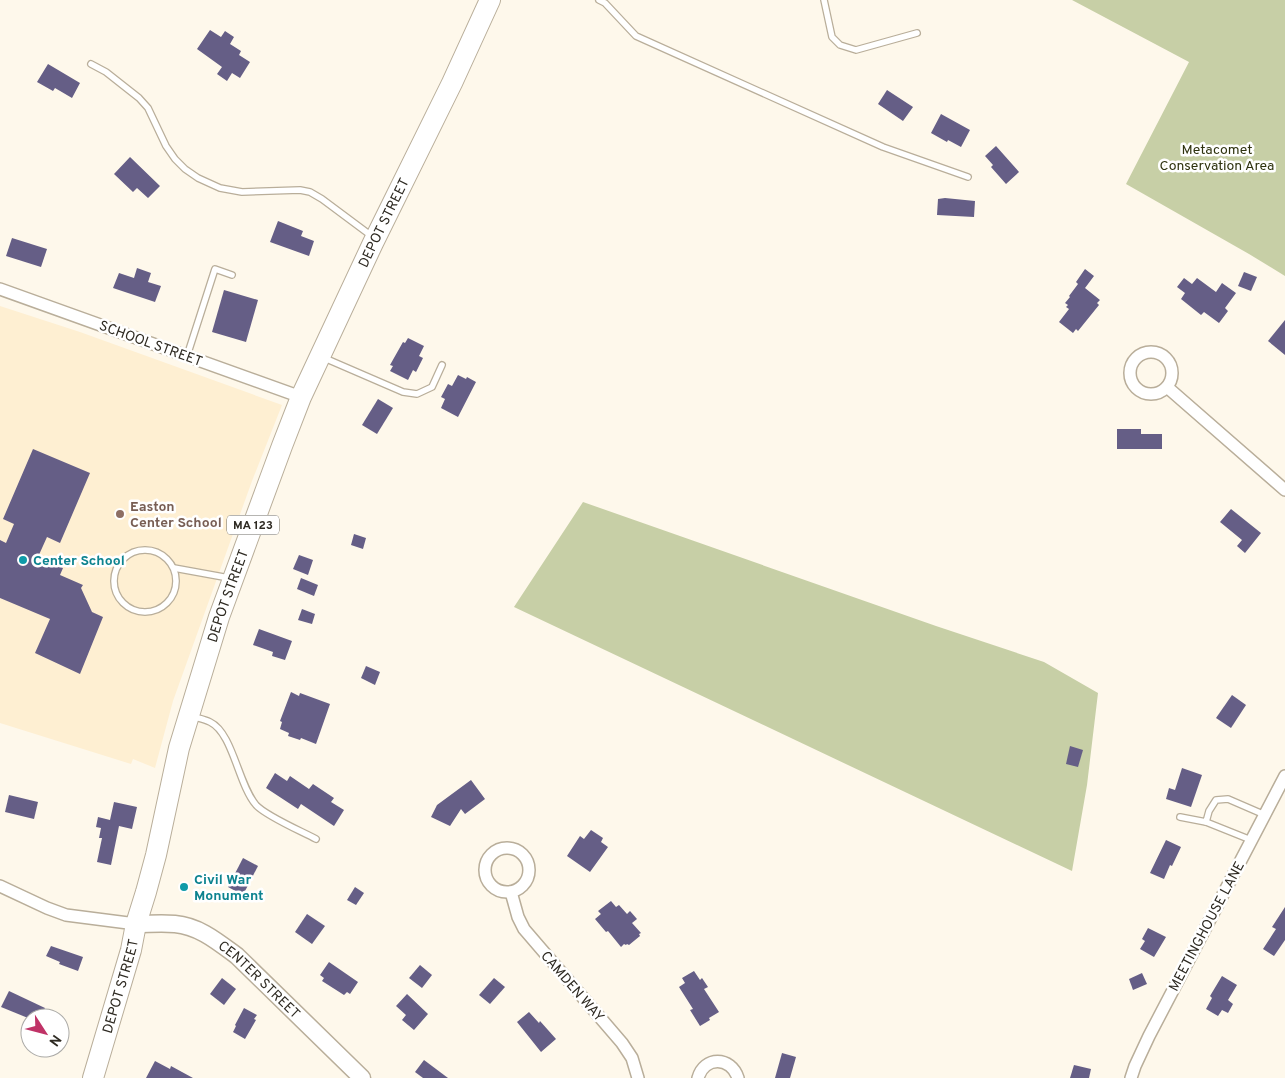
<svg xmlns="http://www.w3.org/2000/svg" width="1285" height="1078" font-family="Overpass,sans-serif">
  <rect width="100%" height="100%" fill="#fef8eb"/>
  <polygon fill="#feefd2" points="0,306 80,332 282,405 252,481 173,701 155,768 133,759 131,764 0,723"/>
  <g fill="#c7cfa6">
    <polygon points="1072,0 1285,0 1285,276 1249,254 1126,184 1189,62"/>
    <polygon points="583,502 936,626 1044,662 1098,693 1087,785 1072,871 514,607"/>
  </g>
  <g fill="#655e86">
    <polygon points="210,30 221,37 225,31 234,37 230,44 241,51 239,55 250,62 240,78 232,73 227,81 217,74 222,67 197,49"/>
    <polygon points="48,64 80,83 72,98 55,88 53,91 37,82"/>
    <polygon points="887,90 913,107 903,121 878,104"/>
    <polygon points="941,114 970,130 961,147 948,140 947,142 931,133"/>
    <polygon points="996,146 1019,172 1006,184 991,167 993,165 985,156"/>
    <polygon points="130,157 160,186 148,198 137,188 133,192 114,174"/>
    <polygon points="945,198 975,201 974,217 937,215 938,199"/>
    <polygon points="278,221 303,231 301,236 314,241 309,256 270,242"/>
    <polygon points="12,238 47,249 41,267 6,256"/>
    <polygon points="137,268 151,273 148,282 161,286 155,302 113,288 119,273 134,278"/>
    <polygon points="1085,269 1094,276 1085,288 1100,300 1097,303 1099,305 1078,331 1076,329 1073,333 1059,322 1069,309 1066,307 1068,305 1065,303 1070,297 1069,296 1078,284 1076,282"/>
    <polygon points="1244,272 1257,277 1251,291 1238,286"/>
    <polygon points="1184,278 1192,284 1197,278 1216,292 1222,283 1236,293 1225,308 1228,311 1219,323 1204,312 1201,315 1181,299 1185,293 1177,287"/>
    <polygon points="224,290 258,300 246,342 212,332"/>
    <polygon points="1285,320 1285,355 1268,341"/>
    <polygon points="408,338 424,346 419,356 423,358 416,372 413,370 408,380 390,371 393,366 390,365 403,342 405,343"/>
    <polygon points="458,375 466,379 467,377 476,382 458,417 441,408 445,399 441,397 448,384 452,386"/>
    <polygon points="378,399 393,408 377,434 362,425"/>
    <polygon points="1117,429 1141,429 1141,434 1162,434 1162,449 1117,449"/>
    <polygon points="33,449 90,473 60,543 47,537 38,557 63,568 60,575 83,585 81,588 92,612 103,617 80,674 35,653 50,619 0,598 0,540 6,543 14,524 3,519"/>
    <polygon points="1231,509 1261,533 1245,553 1237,546 1242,540 1220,522"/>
    <polygon points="354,534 366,538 363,549 351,545"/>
    <polygon points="299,555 313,560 308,575 293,569"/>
    <polygon points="301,578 318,585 314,596 297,589"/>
    <polygon points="302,609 315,614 312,624 298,620"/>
    <polygon points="259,629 292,641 285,660 272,656 273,652 253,645"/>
    <polygon points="366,666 380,672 375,685 361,678"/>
    <polygon points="291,692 299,696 300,693 330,704 316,744 301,738 300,740 288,736 289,733 280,729 282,722 280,721"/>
    <polygon points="1232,695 1246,705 1231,728 1216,718"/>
    <polygon points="1070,746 1083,750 1078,767 1066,764"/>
    <polygon points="1182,768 1202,775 1191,807 1166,799 1169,788 1175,790"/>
    <polygon points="275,773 287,781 290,776 309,789 313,784 334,798 331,802 344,810 334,826 301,804 298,809 266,788"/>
    <polygon points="471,780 485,799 465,814 461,809 450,826 431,817 437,805"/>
    <polygon points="9,795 38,802 34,819 5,812"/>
    <polygon points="114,802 137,807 132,829 119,826 111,865 97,862 102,838 99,838 101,828 96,827 98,817 110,820"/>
    <polygon points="591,830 603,838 601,842 608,847 590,872 567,856 580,836 584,839"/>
    <polygon points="1166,840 1181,847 1172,866 1170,865 1164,879 1150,873"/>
    <polygon points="243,858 258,866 243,895 228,887"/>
    <polygon points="355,887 364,893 356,905 347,900"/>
    <polygon points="611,901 616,907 619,905 627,914 630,911 637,919 632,923 641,933 639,934 640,936 629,945 627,944 626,945 624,944 621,947 608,931 606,932 595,919 601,914 598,911"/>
    <polygon points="1285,907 1285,940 1274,956 1263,949 1276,929 1272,927"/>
    <polygon points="307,914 325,926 312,944 295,932"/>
    <polygon points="1148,928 1166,937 1154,957 1140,949 1145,941 1142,939"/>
    <polygon points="51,946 83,957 78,971 59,964 60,962 46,956"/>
    <polygon points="329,962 358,982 350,994 347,992 344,995 322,981 324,978 320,975"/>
    <polygon points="420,965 432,975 422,988 409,978"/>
    <polygon points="694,971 700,980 702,978 708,987 704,989 719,1012 709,1018 710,1020 700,1026 690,1010 693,1009 679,987 685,983 682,978"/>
    <polygon points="1142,973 1147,984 1133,990 1129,979"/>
    <polygon points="1222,976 1237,985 1228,1000 1233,1004 1228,1013 1222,1010 1218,1016 1206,1009 1212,998 1210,996"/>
    <polygon points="222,978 236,989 224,1005 210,994"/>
    <polygon points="494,978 505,987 490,1004 479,995"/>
    <polygon points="9,991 45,1008 40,1018 28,1018 1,1007"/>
    <polygon points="407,994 428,1014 414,1030 402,1020 406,1015 396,1006"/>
    <polygon points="244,1008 257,1015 254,1019 256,1020 245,1039 233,1032 236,1026 235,1025"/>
    <polygon points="529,1012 539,1023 540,1021 556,1039 541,1052 517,1022"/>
    <polygon points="782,1053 796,1057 790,1078 775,1078"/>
    <polygon points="424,1060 448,1078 423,1078 415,1072"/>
    <polygon points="155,1061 170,1069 171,1066 193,1078 146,1078"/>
    <polygon points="1074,1065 1091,1069 1089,1078 1070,1078"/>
  </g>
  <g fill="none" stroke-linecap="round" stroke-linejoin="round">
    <g stroke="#b9ae9a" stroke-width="8">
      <g id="lane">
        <polyline points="599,0 605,3 636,36 883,147 968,177"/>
        <polyline points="824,0 832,37 840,45 856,50 917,33"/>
        <polyline points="91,64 106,72 139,98 148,108 166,146 175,159 185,169 198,178 220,188 242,192 300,190 310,192 322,199 373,237"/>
        <polyline points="187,356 215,269 232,275"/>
        <polyline points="322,357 403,392 417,394 432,387 442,365"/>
        <circle cx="145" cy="581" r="31"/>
        <polyline points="174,568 229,578"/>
        <path d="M 191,716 C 197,718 204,719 210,722 C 233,733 238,784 256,805 C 266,816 301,831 316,839"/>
        <polyline points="1180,817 1206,822 1209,811 1216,800 1228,799 1265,815"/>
        <polyline points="1206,822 1251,840"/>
      </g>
    </g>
    <g stroke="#b9ae9a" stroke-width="14">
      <g id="street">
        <polyline points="0,289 301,397"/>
        <circle cx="1151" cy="373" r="21"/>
        <polyline points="1167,387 1285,490"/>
        <circle cx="507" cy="870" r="22"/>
        <polyline points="0,886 47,908 66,915 136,924"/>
        <polyline points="511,892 518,917 524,929 622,1043 632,1058 638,1078"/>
        <path d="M 698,1078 C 704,1056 731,1056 738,1078"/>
        <polyline points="1131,1078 1135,1066 1149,1036 1285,776"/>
      </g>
    </g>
    <g stroke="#b9ae9a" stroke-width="19">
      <g id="secondary">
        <path id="s1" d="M 136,924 C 149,924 162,923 175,924 C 199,926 218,942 237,956 L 362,1078"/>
      </g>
    </g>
    <g stroke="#b9ae9a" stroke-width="22">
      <g id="highway">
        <path id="s2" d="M 93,1078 L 131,950 L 136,924 L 146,892 L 156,855 L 179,748 L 219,617 L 282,446 L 301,397 L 373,243 L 452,83 L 490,0"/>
      </g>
    </g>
    <use href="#lane" stroke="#fff" stroke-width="5.5"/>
    <use href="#street" stroke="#fff" stroke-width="11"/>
    <use href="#secondary" stroke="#fff" stroke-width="16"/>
    <use href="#highway" stroke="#fff" stroke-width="20"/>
  </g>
  <circle fill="#8d6e63" stroke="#fff" stroke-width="2" cx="120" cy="514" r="5"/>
  <g fill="#0f9aa8" stroke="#fff" stroke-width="2">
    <circle cx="23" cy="560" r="5"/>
    <circle cx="184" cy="887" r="5"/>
  </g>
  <g text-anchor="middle" stroke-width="5" stroke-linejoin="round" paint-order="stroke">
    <rect fill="#fff" stroke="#6d6a64" stroke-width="1" x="227" y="515.5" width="52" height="19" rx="4"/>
    <g font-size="12" font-weight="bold" fill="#2e2a22">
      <text x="253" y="529">MA 123</text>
    </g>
    <g font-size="14" fill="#2f330f" stroke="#fff">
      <text x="1217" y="154">Metacomet<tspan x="1217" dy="16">Conservation Area</tspan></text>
    </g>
    <g font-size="14" fill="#2e2a22" stroke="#fff">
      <text dy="5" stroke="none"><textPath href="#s2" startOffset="906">DEPOT STREET</textPath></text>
      <text transform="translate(151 343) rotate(20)" y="5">SCHOOL STREET</text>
      <text dy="5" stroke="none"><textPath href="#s2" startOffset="501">DEPOT STREET</textPath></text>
      <text transform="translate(1206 926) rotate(-62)" y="5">MEETINGHOUSE LANE</text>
      <text dy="5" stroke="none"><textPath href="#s1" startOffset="142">CENTER STREET</textPath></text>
      <text dy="5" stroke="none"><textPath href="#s2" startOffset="96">DEPOT STREET</textPath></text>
      <text transform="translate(573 986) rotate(49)" y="5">CAMDEN WAY</text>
    </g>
    <g font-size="14" font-weight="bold" fill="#785e54" stroke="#fff" text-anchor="start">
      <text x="130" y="511">Easton<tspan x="130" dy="16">Center School</tspan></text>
    </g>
    <g font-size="14" font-weight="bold" fill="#0d838f" stroke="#fff" text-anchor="start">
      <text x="33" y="565">Center School</text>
      <text x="194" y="884">Civil War<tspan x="194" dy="16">Monument</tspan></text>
    </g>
  </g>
  <g transform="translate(45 1033) rotate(126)"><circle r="24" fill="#ffffff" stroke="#abaaa7"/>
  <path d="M0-4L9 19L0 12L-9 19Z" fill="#c03367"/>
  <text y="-8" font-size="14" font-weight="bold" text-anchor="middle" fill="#2e2a22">N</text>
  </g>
</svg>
